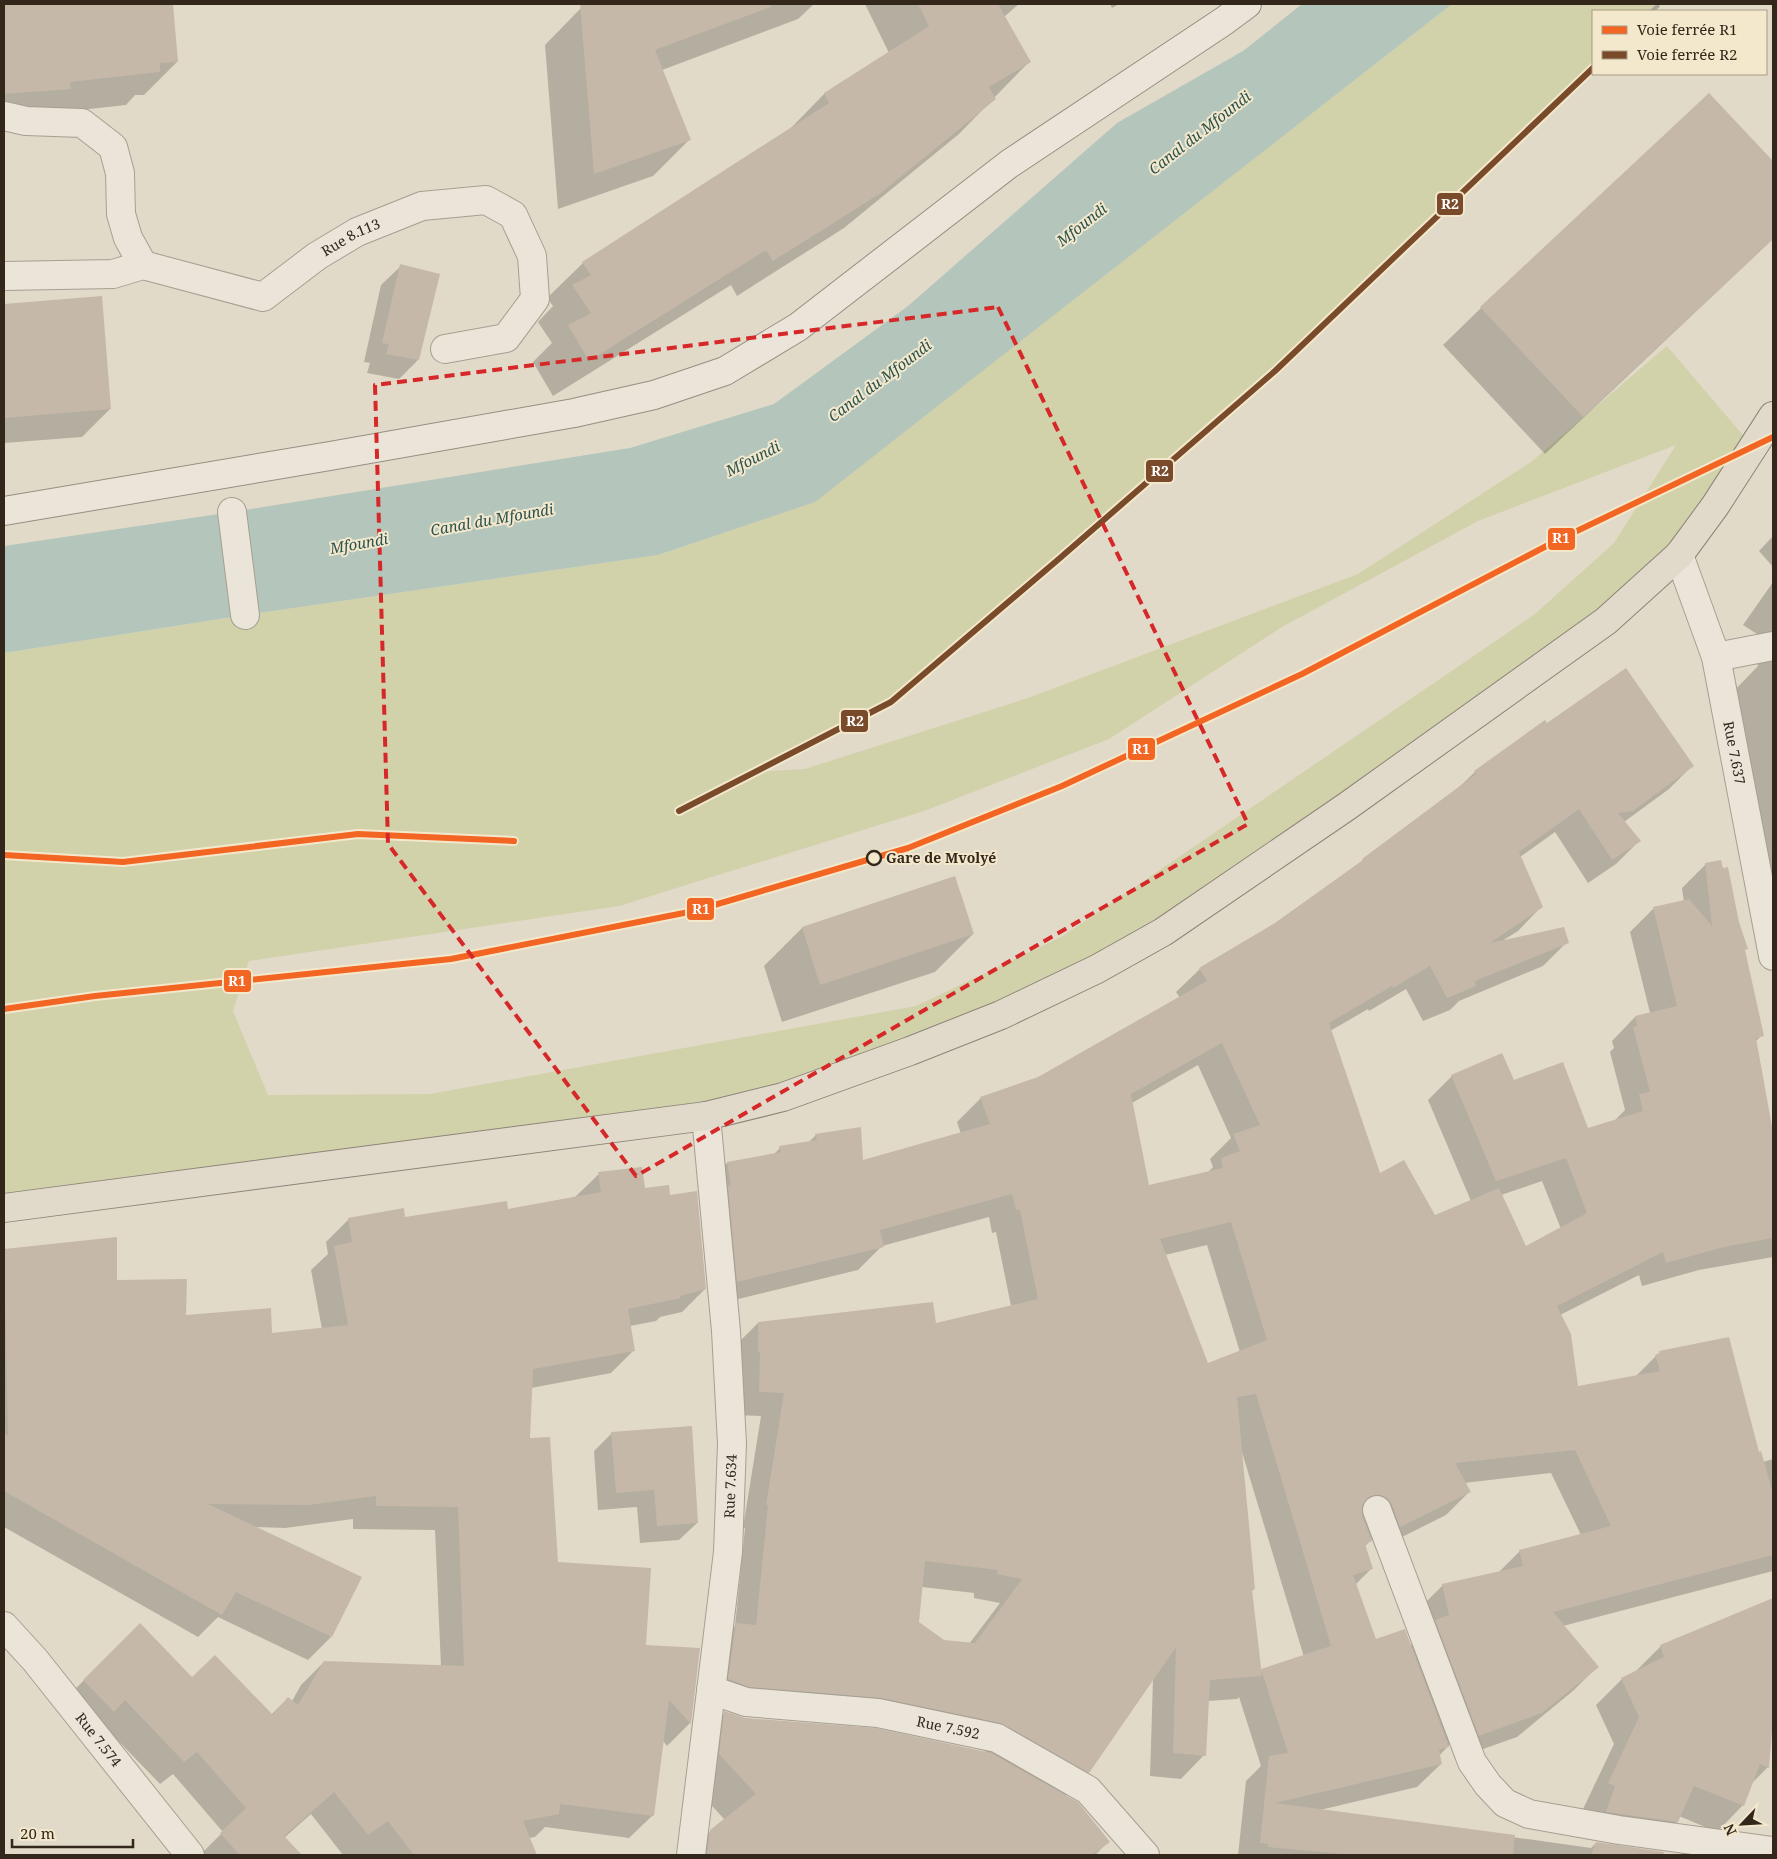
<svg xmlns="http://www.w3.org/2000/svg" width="1777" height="1859" font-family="'Noto Serif',serif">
  <rect width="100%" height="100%" fill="#e2dac8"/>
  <path fill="#d1d1aa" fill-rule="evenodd" d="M 1452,4 L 1660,4 L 1652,11 L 1593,11 L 1593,68 L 1275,371 L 1060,558 L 891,702 L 755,772 L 805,769 L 1028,698 L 1358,574 L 1531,462 L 1667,346 L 1753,447 L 1679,555 L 1163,932 L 783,1097 L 4,1208 L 4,653 L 245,615 L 658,555 L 814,502 ZM 1676,445 L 1614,543 L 1535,614 L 1063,936 L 916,1006 L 430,1094 L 268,1095 L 233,1011 L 249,961 L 619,906 L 924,811 L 1109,739 L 1282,627 L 1478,521 Z"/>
  <polygon fill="#b4c6bb" points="1302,4 1452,4 815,502 658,555 245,615 4,653 4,546 232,512 630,448 774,404 908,306 1117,123 1243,51"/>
  <g fill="#0003" fill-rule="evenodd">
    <polygon points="11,4 171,4 177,62 144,95 135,95 126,105 45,114 4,124 4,6"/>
    <polygon points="594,4 814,4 798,19 662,70 690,139 653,176 558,209 545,45 581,8"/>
    <polygon points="865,4 1019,4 1004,17 1029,62 959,134 844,228 737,296 731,285 553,396 533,362 552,343 538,322 553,306 547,298 583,263 789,130 824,94 889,53"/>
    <polygon points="1110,4 1119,4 1112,8"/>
    <polygon points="1709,94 1773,163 1773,239 1545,454 1443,345 1481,308"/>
    <polygon points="401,266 418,360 399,379 367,373 370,363 364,362 381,285"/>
    <polygon points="101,298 110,409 82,437 4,443 4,306"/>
    <polygon points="1773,536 1773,567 1759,551"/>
    <polygon points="1773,582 1773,883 1761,886 1731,694 1758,666 1757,663 1741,658 1757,634 1743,625"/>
    <path d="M 1546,724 L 1693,765 L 1669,789 L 1624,822 L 1639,841 L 1616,864 L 1588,883 L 1555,832 L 1520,857 L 1541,907 L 1518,931 L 1502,941 L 1567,942 L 1543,966 L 1459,1001 L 1450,1010 L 1423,1021 L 1406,989 L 1369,1011 L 1368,1009 L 1330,1031 L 1379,1175 L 1434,1217 L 1471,1201 L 1428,1100 L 1452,1076 L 1513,1081 L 1588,1129 L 1617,1121 L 1616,1119 L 1625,1110 L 1610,1052 L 1614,1048 L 1612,1041 L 1635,1017 L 1650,1013 L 1630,932 L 1653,909 L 1684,902 L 1682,888 L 1706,864 L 1744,951 L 1762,1035 L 1755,1042 L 1773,1138 L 1773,1257 L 1699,1270 L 1642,1286 L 1639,1275 L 1560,1315 L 1577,1387 L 1635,1377 L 1660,1352 L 1759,1453 L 1763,1462 L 1773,1459 L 1773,1571 L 1563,1626 L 1597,1667 L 1574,1690 L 1517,1737 L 1455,1759 L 1450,1744 L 1439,1756 L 1441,1764 L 1417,1787 L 1320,1810 L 1591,1848 L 1596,1843 L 1671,1855 L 1238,1855 L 1246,1781 L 1261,1766 L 1239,1697 L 1237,1699 L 1208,1701 L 1204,1755 L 1181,1779 L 1150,1776 L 1153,1679 L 1089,1772 L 1065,1796 L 1108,1842 L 1095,1855 L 687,1855 L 711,1831 L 725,1820 L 691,1783 L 697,1741 L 725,1713 L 744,1719 L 988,1753 L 976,1746 L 857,1721 L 725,1710 L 705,1703 L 713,1648 L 735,1626 L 745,1528 L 743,1528 L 761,1416 L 735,1415 L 734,1347 L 758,1323 L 935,1324 L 1011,1306 L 996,1232 L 992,1233 L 989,1217 L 882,1246 L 858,1270 L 714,1305 L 704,1187 L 727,1163 L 773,1155 L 780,1148 L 808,1143 L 816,1135 L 862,1162 L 961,1134 L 957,1122 L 981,1098 L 1038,1078 L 1180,998 L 1176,992 L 1200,969 L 1276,924 L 1356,867 L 1363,860 L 1454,792 L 1475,772 ZM 1198,1065 L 1231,1138 L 1210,1159 L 1213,1167 L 1207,1173 L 1148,1187 L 1132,1103 ZM 1542,1181 L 1561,1229 L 1525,1248 L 1501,1195 ZM 1207,1245 L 1240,1352 L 1207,1365 L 1165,1255 ZM 1241,1449 L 1304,1657 L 1260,1672 L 1251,1592 L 1254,1589 ZM 1551,1473 L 1581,1535 L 1520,1551 L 1498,1573 L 1443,1585 L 1419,1609 L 1424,1632 L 1410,1646 L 1375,1641 L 1355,1585 L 1371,1569 L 1365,1546 L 1372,1539 L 1376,1550 L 1446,1515 L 1469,1492 L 1464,1483 ZM 922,1587 L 974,1593 L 974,1598 L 1000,1603 L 969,1644 L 943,1641 L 918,1623 Z"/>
    <polygon points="954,878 973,934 935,972 782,1022 764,966 802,928"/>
    <polygon points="599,1174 644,1190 669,1196 705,1289 682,1312 660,1317 656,1321 630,1326 634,1350 611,1373 531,1388 529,1440 556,1563 645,1646 699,1650 690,1723 667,1746 663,1741 653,1815 629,1838 545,1827 535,1837 529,1838 536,1855 343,1855 311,1814 284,1838 286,1840 273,1855 200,1855 223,1832 173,1774 160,1784 101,1723 60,1704 140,1625 192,1678 271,1715 288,1698 292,1701 301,1685 324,1662 441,1667 435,1530 353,1529 353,1519 285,1528 255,1527 331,1637 308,1660 218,1617 198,1637 4,1527 4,1252 5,1250 116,1282 185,1316 271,1334 322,1329 311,1270 328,1254 326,1242 349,1219 404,1219 507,1210 575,1197"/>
    <polygon points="612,1433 697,1523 679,1540 640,1543 637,1507 598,1510 594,1451"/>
    <polygon points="1773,1600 1773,1702 1768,1767 1751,1784 1743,1805 1717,1832 1679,1816 1677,1822 1650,1848 1581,1838 1589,1813 1583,1809 1614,1744 1596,1705 1622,1679 1634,1673 1661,1646"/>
  </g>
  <g fill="#c5b8a9" fill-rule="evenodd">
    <polygon points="4,4 173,4 178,62 160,63 160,72 70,82 71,89 4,94"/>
    <polygon points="580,4 770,4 771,7 655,50 691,140 594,174"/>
    <polygon points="918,4 998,4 1031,62 989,87 996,99 881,193 773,261 766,250 589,361 568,325 591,313 572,285 591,275 582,262 829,103 824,93 929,26"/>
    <polygon points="1709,93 1773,161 1773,239 1583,417 1480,307"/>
    <polygon points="400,264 440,274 419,360 386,354 389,344 382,343"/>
    <polygon points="102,296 111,409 4,418 4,304"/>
    <path d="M 1626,668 L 1694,766 L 1633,811 L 1618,813 L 1641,841 L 1612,860 L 1579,809 L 1519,852 L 1543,907 L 1490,943 L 1564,927 L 1569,943 L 1475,981 L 1476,986 L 1447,998 L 1430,966 L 1393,988 L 1392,986 L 1329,1023 L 1380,1173 L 1404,1160 L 1435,1215 L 1499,1188 L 1526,1246 L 1587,1213 L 1566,1158 L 1496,1181 L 1451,1075 L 1502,1053 L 1514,1080 L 1563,1062 L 1588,1128 L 1643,1111 L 1639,1094 L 1650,1092 L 1633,1027 L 1637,1026 L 1635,1016 L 1677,1006 L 1653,907 L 1689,899 L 1712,926 L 1705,863 L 1721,860 L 1723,868 L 1728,867 L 1739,922 L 1748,949 L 1745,950 L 1764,1036 L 1756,1038 L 1773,1132 L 1773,1238 L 1724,1247 L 1666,1263 L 1663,1252 L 1557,1306 L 1571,1334 L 1578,1386 L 1660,1371 L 1655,1355 L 1660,1353 L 1659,1351 L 1729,1337 L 1759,1452 L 1761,1451 L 1773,1494 L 1773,1555 L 1553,1612 L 1599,1667 L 1542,1713 L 1479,1736 L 1435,1620 L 1449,1615 L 1442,1584 L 1523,1566 L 1519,1550 L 1611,1526 L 1575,1450 L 1455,1463 L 1471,1492 L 1400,1527 L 1392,1504 L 1387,1498 L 1379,1495 L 1371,1496 L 1365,1501 L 1362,1508 L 1362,1516 L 1372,1541 L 1365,1544 L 1373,1569 L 1353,1575 L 1376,1639 L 1405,1629 L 1449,1747 L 1439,1750 L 1442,1764 L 1275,1803 L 1515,1835 L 1513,1855 L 1353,1855 L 1268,1847 L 1268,1844 L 1260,1843 L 1269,1756 L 1288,1753 L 1261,1669 L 1331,1646 L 1256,1394 L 1237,1397 L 1255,1589 L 1252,1590 L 1262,1676 L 1210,1680 L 1206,1756 L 1173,1753 L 1176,1647 L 1089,1773 L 1000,1723 L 881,1698 L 749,1687 L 728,1679 L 736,1623 L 756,1625 L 768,1505 L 766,1505 L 784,1393 L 759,1392 L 760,1352 L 758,1352 L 758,1322 L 933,1302 L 936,1323 L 1038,1299 L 1020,1210 L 1016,1210 L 1012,1194 L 880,1230 L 884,1247 L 737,1282 L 728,1186 L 731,1186 L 727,1162 L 781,1152 L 779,1146 L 817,1140 L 815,1134 L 861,1127 L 863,1160 L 990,1124 L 980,1097 L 1038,1077 L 1207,981 L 1199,968 L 1275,923 L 1363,860 L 1362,859 L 1476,774 L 1474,771 L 1545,720 L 1547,723 ZM 1222,1043 L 1260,1125 L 1233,1134 L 1240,1151 L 1221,1158 L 1223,1168 L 1149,1185 L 1131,1094 ZM 1231,1222 L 1267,1340 L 1208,1363 L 1160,1239 ZM 925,1561 L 998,1570 L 997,1574 L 1022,1579 L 975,1643 L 944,1640 L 919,1622 Z"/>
    <polygon points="955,876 974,934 820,985 802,927"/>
    <polygon points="642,1167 645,1188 669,1185 670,1195 697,1191 706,1289 680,1296 681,1298 628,1309 635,1351 533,1369 530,1438 550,1437 558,1562 651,1568 646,1645 700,1648 691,1724 669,1700 654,1816 560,1804 559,1814 523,1821 537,1855 414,1855 388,1821 368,1835 334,1792 284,1836 302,1855 240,1855 220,1833 246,1808 197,1752 184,1762 125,1700 114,1712 83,1680 140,1623 192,1677 215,1655 273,1715 288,1697 298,1705 324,1661 464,1666 458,1507 376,1506 376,1496 309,1505 208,1504 362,1577 332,1637 236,1592 222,1615 4,1491 4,1433 8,1436 4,1249 117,1237 117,1280 187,1279 186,1315 271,1308 272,1333 348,1325 334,1246 352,1242 348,1218 404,1208 405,1217 507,1201 508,1209 601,1192 598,1172"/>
    <polygon points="692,1426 698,1523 657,1526 654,1490 616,1493 611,1432"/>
    <polygon points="1773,1598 1773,1718 1769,1768 1760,1764 1744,1806 1694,1786 1678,1822 1606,1812 1615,1786 1608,1783 1639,1717 1621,1678 1664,1657 1660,1645"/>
    <polygon points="724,1711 745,1718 876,1728 991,1753 1078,1802 1110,1842 1092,1855 707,1855 710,1830 756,1794 719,1754"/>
    <polygon points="1596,1842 1617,1845 1664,1852 1663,1855 1591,1855"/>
  </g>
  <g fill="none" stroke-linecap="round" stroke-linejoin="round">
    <g stroke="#a69f92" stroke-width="30">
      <polyline id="pedestrian" points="232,512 245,615"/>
    </g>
    <g stroke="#a69f92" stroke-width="30">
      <g id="minor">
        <polyline points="4,116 26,121 82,123 113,147 120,173 121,214 128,238 143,265"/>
        <path id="s1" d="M 4,276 L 113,274 L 143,265 L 263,297 L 317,256 L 357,232 L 422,206 L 486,200 L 513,215 L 532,256 L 535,299 L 506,338 L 445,349"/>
        <path id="s2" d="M 1679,555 L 1716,657 L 1773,956"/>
        <polyline points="1716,657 1773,646"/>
        <polyline points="1377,1510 1472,1762 1488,1785 1505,1803 1529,1814 1619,1830 1773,1851"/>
        <path id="s3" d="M 4,1626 L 35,1660 L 190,1855"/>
        <path id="s4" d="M 711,1690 L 746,1702 L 878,1713 L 997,1738 L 1088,1790 L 1145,1855"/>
        <path id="s5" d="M 691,1855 L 728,1552 L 732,1444 L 726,1331 L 706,1116"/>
      </g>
    </g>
    <g stroke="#968e82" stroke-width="30">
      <polyline id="secondary" points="4,511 330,456 574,413 654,395 725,371 798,327 1009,164 1224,21 1247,4"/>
    </g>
    <g stroke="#8c8478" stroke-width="30">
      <polyline id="primary" points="4,1208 706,1116 783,1097 910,1051 1001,1015 1097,969 1163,932 1346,807 1606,621 1679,555 1715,506 1773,416"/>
    </g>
    <use href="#pedestrian" stroke="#eae4d9" stroke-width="28"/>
    <use href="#minor" stroke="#eae4d9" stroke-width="28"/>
    <use href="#secondary" stroke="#eae4d9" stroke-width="28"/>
    <use href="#primary" stroke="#e1dacb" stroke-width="28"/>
    <g stroke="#a8a49a" stroke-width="4" stroke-dasharray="9 9" stroke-linecap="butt">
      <polyline points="1652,11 1660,4"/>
      <polyline points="679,811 891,702 1060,558 1275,371 1593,68"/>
      <polyline points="4,855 123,862 358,834 514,841"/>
    </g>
    <g stroke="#f4e8cc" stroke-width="10">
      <g id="rail-1">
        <polyline points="4,855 123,862 358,834 514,841"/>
        <polyline points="4,1009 95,996 451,959 694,911 908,848 1062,786 1302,674 1556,541 1773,437"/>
      </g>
    </g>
    <g stroke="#f4e8cc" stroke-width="10">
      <polyline id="rail-2" points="679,811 891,702 1060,558 1275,371 1593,68"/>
    </g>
    <use href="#rail-1" stroke="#f26522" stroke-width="6"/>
    <use href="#rail-2" stroke="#7a4b2a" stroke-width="6"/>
  </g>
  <path fill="none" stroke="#d62828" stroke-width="4" stroke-dasharray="10 6" stroke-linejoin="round" d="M 998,307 L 1248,824 L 636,1176 L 388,844 L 375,385 Z"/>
  <circle fill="#f4e8cc" stroke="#33271b" stroke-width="2.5" cx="874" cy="858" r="7"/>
  <g text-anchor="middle" stroke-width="4" stroke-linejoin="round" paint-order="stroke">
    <g font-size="14" fill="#33271b" stroke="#f4e8cc">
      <text dy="5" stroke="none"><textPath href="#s1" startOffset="371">Rue 8.113</textPath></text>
      <text dy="5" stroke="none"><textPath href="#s2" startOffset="206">Rue 7.637</textPath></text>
      <text dy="5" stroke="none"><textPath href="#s5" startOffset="371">Rue 7.634</textPath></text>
      <text dy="5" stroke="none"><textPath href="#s4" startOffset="241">Rue 7.592</textPath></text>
      <text dy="5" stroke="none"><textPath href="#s3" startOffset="148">Rue 7.574</textPath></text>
    </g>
    <g font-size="14" font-weight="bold" fill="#33271b" stroke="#f4e8cc" text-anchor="start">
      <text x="886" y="863">Gare de Mvolyé</text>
    </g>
    <g font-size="15" font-style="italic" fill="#2a5350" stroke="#f4e8cc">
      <text transform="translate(1200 133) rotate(-38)" y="5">Canal du Mfoundi</text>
      <text transform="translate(1082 225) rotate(-38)" y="5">Mfoundi</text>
      <text transform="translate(880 381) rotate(-37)" y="5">Canal du Mfoundi</text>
      <text transform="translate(753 459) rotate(-27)" y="5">Mfoundi</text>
      <text transform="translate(492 520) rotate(-10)" y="5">Canal du Mfoundi</text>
      <text transform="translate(359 544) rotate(-10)" y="5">Mfoundi</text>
    </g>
  </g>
  <g stroke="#f4e8cc" stroke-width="2">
    <rect x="1436" y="192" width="28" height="24" rx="5" fill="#7a4b2a"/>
    <rect x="1145" y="459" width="29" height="24" rx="5" fill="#7a4b2a"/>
    <rect x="1547" y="527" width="29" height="24" rx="5" fill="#f26522"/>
    <rect x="840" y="709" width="29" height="24" rx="5" fill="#7a4b2a"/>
    <rect x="1127" y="737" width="29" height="24" rx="5" fill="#f26522"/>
    <rect x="686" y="897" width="29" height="24" rx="5" fill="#f26522"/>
    <rect x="223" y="969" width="29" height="24" rx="5" fill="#f26522"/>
  </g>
  <g font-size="14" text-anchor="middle" font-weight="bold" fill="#fff">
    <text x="1450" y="209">R2</text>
    <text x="1160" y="476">R2</text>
    <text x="1561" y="543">R1</text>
    <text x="855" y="726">R2</text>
    <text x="1141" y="754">R1</text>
    <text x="701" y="914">R1</text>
    <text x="237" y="986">R1</text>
  </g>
  <rect width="1777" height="1859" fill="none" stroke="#33271b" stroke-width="10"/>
  <rect x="1592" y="10" width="175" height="65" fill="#f4e8cc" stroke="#a79b85"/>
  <rect x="1602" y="26" width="25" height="8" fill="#f26522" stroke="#a79b85"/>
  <text x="1637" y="35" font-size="15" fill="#33271b">Voie ferrée R1</text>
  <rect x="1602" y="51" width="25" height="8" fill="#7a4b2a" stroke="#a79b85"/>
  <text x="1637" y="60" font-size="15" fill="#33271b">Voie ferrée R2</text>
  <g transform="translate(1742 1824) rotate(245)" stroke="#f4e8cc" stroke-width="4" paint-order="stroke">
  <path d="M0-4L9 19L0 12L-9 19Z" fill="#33271b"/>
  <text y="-8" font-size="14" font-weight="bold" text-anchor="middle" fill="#33271b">N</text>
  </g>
  <path d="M12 1839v8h121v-8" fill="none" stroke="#33271b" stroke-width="2.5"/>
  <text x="20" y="1839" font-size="15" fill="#33271b" stroke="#f4e8cc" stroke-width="4" paint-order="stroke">20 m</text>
</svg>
